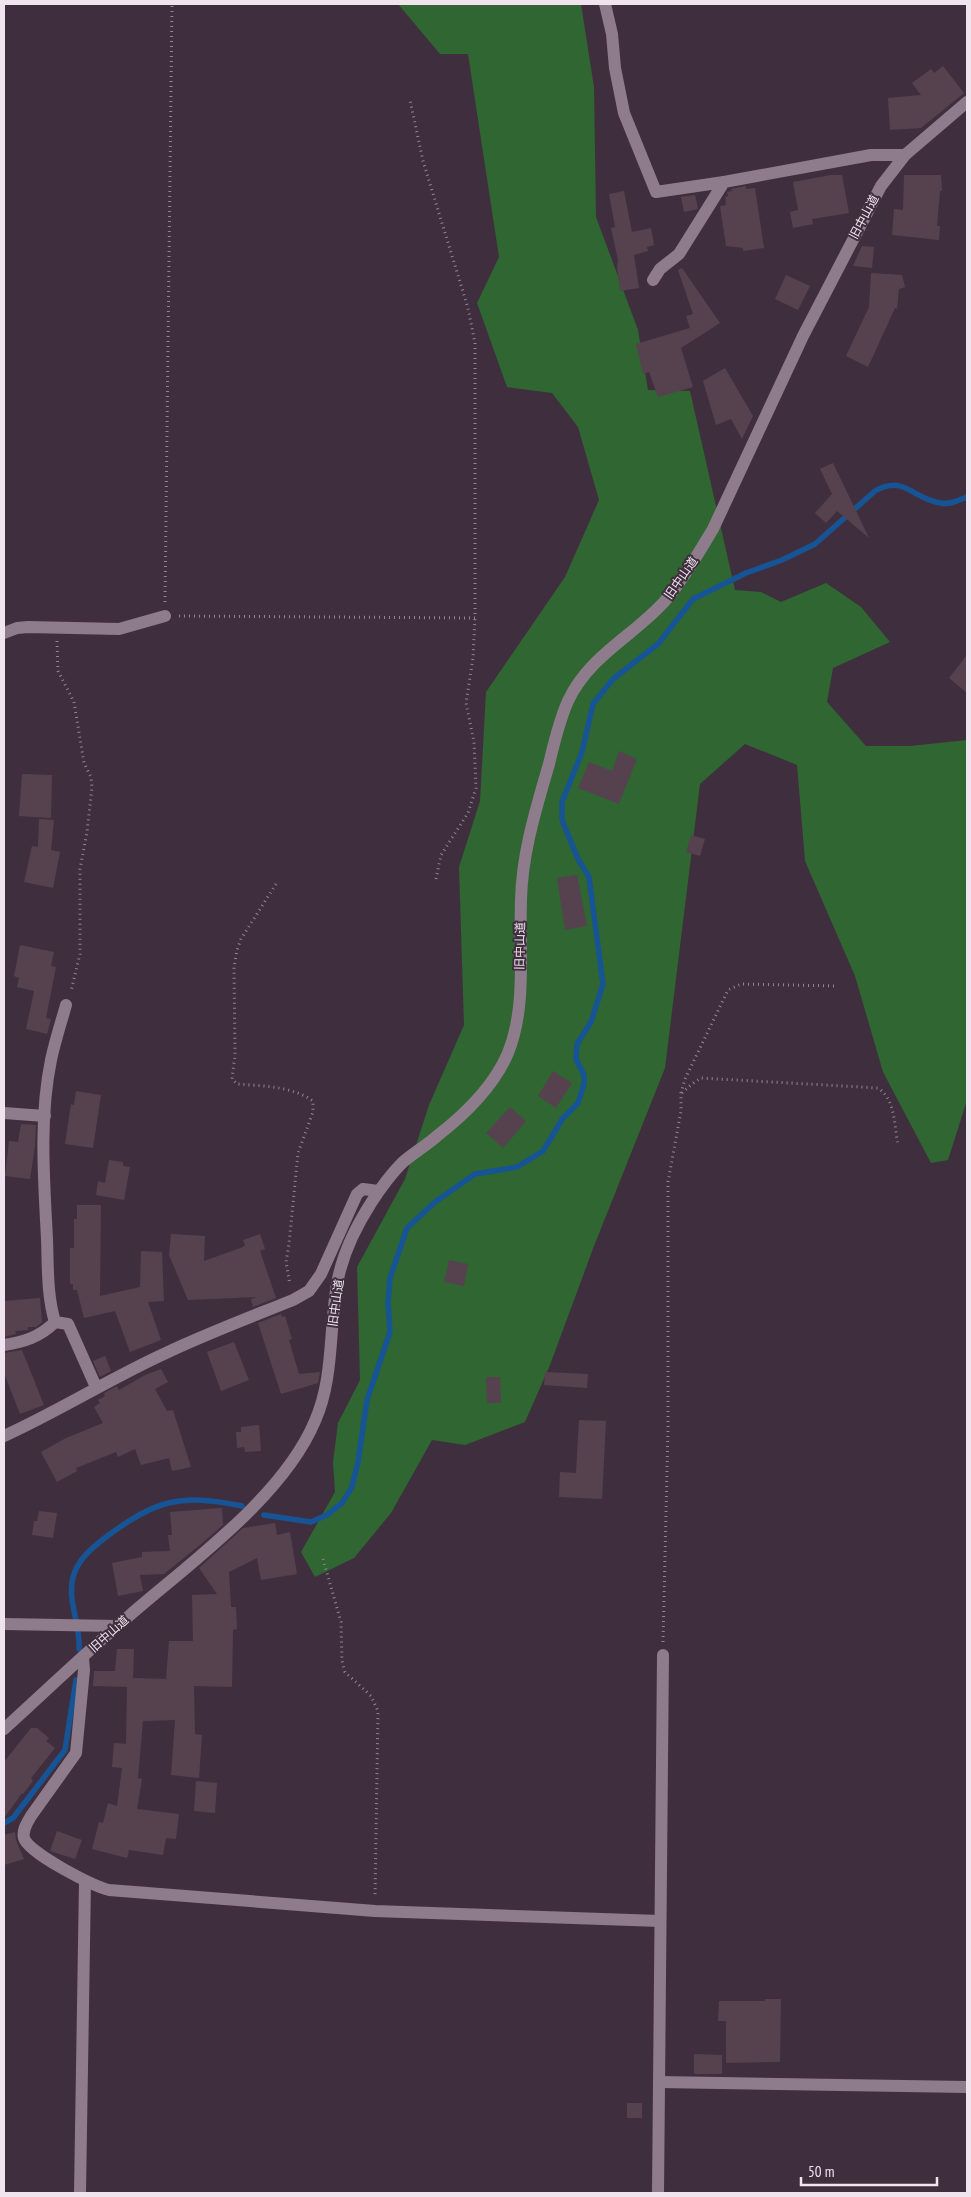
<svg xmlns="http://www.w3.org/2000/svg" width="971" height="2197" font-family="'PT Sans Narrow','Noto Sans JP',sans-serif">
  <rect width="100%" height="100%" fill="#3f2f3e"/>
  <polygon fill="#2f6631" points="398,4 581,4 594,87 596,217 638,330 648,390 690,391 735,590 761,592 781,602 826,583 861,607 890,642 833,668 827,702 866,746 910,746 967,740 967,1100 948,1160 931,1163 883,1072 855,976 805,861 797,765 745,744 700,784 665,1068 594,1246 550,1365 525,1422 465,1445 432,1440 391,1513 354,1558 315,1577 301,1552 335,1492 333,1462 338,1423 360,1380 357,1267 405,1179 429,1105 464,1025 459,867 480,801 486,692 565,577 599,500 578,427 552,393 507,387 477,303 499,257 468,54 440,54"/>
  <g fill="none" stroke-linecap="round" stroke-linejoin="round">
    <g stroke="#175495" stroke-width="5.5">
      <path d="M 264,1515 L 311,1522 L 327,1515 L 342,1503 L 352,1487 L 358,1462 L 367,1400 L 390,1332 L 388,1302 L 390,1278 L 407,1228 L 435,1202 L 475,1174 L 517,1167 L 543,1151 L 563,1118 L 578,1103 L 584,1084 L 584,1075 L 576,1059 L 577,1044 L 591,1022 L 603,984 L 589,877 L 578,859 L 562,820 L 562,802 L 582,752 L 593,704 L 613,679 L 658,644 L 693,599 L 746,573 L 782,560 L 815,544 L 875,491 C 904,474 914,500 941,503 C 950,505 959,500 967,497"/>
      <path d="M 79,1649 C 81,1625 67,1602 73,1577 C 78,1559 92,1548 106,1537 C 156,1500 180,1493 242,1506"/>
      <polyline points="4,1823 13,1818 65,1750 76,1680"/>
    </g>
  </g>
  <g fill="#56424e">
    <polygon points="943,66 964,93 921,128 890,130 888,98 921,95 912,83 931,69 934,73"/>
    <polygon points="831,175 842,175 849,213 812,219 813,224 793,228 790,212 798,210 793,182"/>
    <polygon points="904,175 941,175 942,191 940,191 937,226 940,226 939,240 892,235 894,209 903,210"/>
    <polygon points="746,186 746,189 755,188 764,248 743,251 743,248 726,246 720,206 726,205 725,197 728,196 727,192 732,191 731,189"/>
    <polygon points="624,191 632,232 651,228 654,245 647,247 648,251 634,255 639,288 620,291 617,267 618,260 611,228 615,227 609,194"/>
    <polygon points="695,195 698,209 684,212 681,197"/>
    <polygon points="862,246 874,247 872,268 853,266"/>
    <polygon points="682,268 720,323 681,348 693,387 658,397 649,372 643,374 636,344 690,328 686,316 693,314 678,270"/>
    <polygon points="871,273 902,275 905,287 899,289 897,309 895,308 868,367 846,356 869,307"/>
    <polygon points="786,275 810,286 798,310 775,299"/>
    <polygon points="725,368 753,416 742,439 731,419 716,425 703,381"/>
    <polygon points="833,463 869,538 837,511 826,523 815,513 832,494 820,469"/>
    <polygon points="967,655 967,693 949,678"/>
    <polygon points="619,751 637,759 619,804 578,788 589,762 612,771"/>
    <polygon points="22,774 52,775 51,818 19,816"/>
    <polygon points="39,819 54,820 51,850 60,852 53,888 24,882 32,846 38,847"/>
    <polygon points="691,835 705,839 700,856 686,852"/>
    <polygon points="577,875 587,926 565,930 557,878"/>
    <polygon points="20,945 54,952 51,966 56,967 46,1018 51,1019 47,1034 26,1029 34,991 17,987 19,978 14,976"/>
    <polygon points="553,1071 572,1083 556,1108 538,1096"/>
    <polygon points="76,1091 101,1095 93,1148 65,1144 71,1104 74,1105"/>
    <polygon points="510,1107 526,1121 503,1148 486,1133"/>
    <polygon points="21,1124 36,1125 35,1146 30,1179 5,1176 9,1141 18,1142"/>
    <polygon points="109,1160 123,1162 123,1166 130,1167 124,1200 96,1195 98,1181 105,1183"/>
    <polygon points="77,1205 101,1205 100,1296 140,1287 141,1251 162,1252 164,1301 148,1302 161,1340 130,1352 115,1311 84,1318 77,1290 73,1290 73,1284 70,1284 70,1248 74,1248 74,1219 77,1219"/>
    <polygon points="171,1234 205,1236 204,1261 243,1247 245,1245 243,1240 260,1234 265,1249 260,1251 276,1298 253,1307 251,1299 257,1297 188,1300 169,1255"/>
    <polygon points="449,1260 468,1264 464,1286 444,1282"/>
    <polygon points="40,1298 42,1322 36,1327 28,1327 28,1330 15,1331 16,1334 4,1337 4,1301"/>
    <polygon points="281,1314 282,1317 285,1316 292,1339 289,1340 299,1374 320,1372 318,1383 281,1394 258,1323"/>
    <polygon points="234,1342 249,1380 221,1391 207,1352"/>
    <polygon points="22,1350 44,1405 20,1414 4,1373 4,1353"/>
    <polygon points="105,1356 111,1371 100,1377 93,1361"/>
    <polygon points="161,1369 168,1382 155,1389 167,1411 173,1410 191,1467 172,1471 169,1458 141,1465 135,1449 118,1457 116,1452 76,1468 77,1471 57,1482 41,1452 66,1438 103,1423 94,1407 100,1403 98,1400 105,1396 104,1393 117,1386 119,1390 145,1375"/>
    <polygon points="545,1372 588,1374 587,1388 544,1385"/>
    <polygon points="486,1377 500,1377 501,1403 487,1403"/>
    <polygon points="579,1420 606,1421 602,1499 559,1497 560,1472 576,1473"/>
    <polygon points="259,1425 261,1451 245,1452 244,1447 237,1448 236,1432 241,1432 241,1427"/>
    <polygon points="222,1508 223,1525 201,1544 164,1574 140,1575 143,1591 118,1596 112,1563 142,1557 142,1552 170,1551 168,1535 172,1535 170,1512"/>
    <polygon points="39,1511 57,1513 53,1538 32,1535 34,1521 37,1521"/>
    <polygon points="275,1523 277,1535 290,1532 297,1574 261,1580 257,1558 229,1572 231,1607 236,1607 237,1629 233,1630 232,1687 194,1686 195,1734 202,1735 199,1778 171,1775 175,1720 143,1721 138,1778 142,1779 137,1809 179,1814 176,1839 166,1838 163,1855 129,1850 127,1858 92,1849 99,1822 103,1823 108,1803 117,1806 122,1768 112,1767 114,1743 126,1744 127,1687 93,1686 94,1671 115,1671 117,1649 134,1649 133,1678 166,1679 169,1641 193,1641 192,1595 217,1594 199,1568 243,1528"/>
    <polygon points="31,1728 37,1728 49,1738 46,1741 55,1748 31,1778 33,1781 23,1794 22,1793 4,1818 4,1762"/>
    <polygon points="196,1781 217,1783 215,1813 194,1811"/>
    <polygon points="57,1831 82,1840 75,1859 50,1851"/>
    <polygon points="15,1832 16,1840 24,1859 4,1865 4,1835"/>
    <polygon points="765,1999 781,1999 780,2062 726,2063 726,2021 718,2021 719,2001 765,2001"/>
    <polygon points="694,2054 722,2055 722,2074 694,2074"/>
    <rect x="627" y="2103" width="15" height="15"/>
  </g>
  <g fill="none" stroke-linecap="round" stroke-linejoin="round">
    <g stroke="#938592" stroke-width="3" stroke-dasharray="1 4" stroke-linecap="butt">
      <polyline points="165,602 172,4"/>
      <polyline points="179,616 475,618 475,343 468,308 423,161 410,100"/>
      <polyline points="57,641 58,671 74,702 84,763 91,777 92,787 87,832 80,869 80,954 71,991"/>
      <polyline points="436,879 441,855 468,813 476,788 474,742 466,703 473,658 475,618"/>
      <path d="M 276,884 L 241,939 L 237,950 L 234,967 L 235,1055 L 232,1079 L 237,1084 C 262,1086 292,1086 313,1101 L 313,1112 L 298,1153 L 289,1244 L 286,1262 L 290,1285"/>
      <path d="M 682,1093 L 692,1084 L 701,1078 L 878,1088 C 896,1100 894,1126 898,1145"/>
      <polyline points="323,1559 341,1622 342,1661 345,1672 371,1696 378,1711 375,1898"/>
      <polyline points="663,1642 668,1428 668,1182 681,1111 681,1093 685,1079 728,990 741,984 838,986"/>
    </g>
    <g stroke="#8e7b8c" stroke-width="12">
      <polyline points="605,4 612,34 615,68 624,113 656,192 724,182"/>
      <polyline points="653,280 660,269 679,254 724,182 871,155 905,155"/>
      <polyline points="4,633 17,628 28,627 119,629 165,616"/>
      <path d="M 66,1005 C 61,1023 55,1041 51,1060 C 39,1118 44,1180 47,1239 C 48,1267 47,1296 55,1322 L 68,1324 L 96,1387"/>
      <polyline points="4,1113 45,1116"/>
      <path d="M 4,1345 C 24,1342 40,1337 55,1322"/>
      <path d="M 4,1436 C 59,1411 111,1378 166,1353 C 208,1333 251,1317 293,1300 L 309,1291 L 321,1274 L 357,1194 L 363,1189 L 378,1191"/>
      <polyline points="4,1624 116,1626"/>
      <path d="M 83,1658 L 84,1670 L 76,1753 L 31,1816 C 27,1823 22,1830 24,1838 C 28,1853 93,1886 109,1890 L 375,1911 L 660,1921"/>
      <path d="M 4,1729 C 46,1691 86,1652 129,1616 C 191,1562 283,1497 315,1421 C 334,1378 329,1330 337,1284 C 342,1255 355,1228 371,1203 C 380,1189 390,1175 402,1163 C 413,1153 426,1146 437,1136 C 464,1115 494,1086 508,1053 C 527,1006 519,950 521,900 C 522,853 536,809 549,764 C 554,743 559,721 568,701 C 589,656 632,637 664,602 C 683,580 698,554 713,529 L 803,336 L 881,186 L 905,155 L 967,102"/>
      <polyline points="659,2082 967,2087"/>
      <polyline points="80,2193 85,1881"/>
      <polyline points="658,2193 663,1655"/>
    </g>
  </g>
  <g text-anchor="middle" stroke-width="4" stroke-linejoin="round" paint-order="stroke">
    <g font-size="12" fill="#f0e5ef" stroke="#3f2f3e">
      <text transform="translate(864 217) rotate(-62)" y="4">旧中山道</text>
      <text transform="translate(681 578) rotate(-55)" y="4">旧中山道</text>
      <text transform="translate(520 946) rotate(-89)" y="4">旧中山道</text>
      <text transform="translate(336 1303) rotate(-82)" y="4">旧中山道</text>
      <text transform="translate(109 1634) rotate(-42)" y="4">旧中山道</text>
    </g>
  </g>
  <rect width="971" height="2197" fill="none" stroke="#f0e5ef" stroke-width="10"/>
  <path d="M801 2177v8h136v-8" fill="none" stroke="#f0e5ef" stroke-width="2.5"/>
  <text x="808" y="2177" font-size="15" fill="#f0e5ef" stroke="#3f2f3e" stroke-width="4" paint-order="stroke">50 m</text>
</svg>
